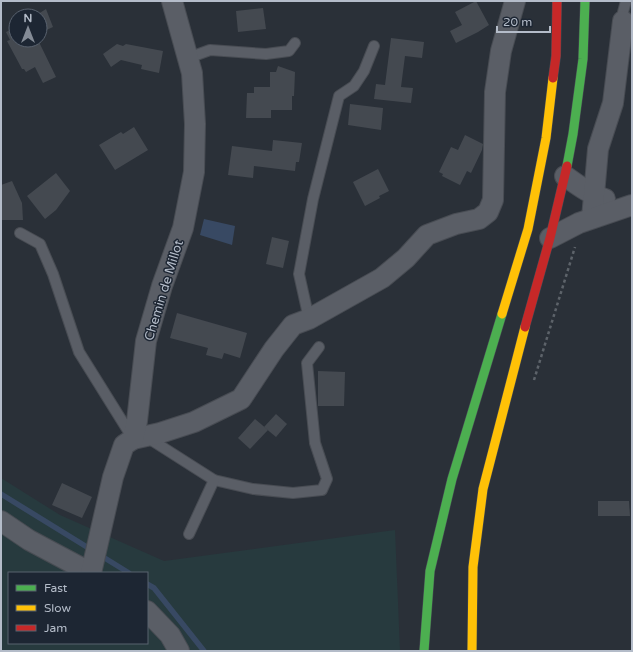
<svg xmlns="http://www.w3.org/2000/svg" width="633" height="652" font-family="'Varela Round',sans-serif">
  <rect width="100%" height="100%" fill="#2a3038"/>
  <path fill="#273a3e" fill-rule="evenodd" d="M 1,478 L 60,515 L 164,561 L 395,530 L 400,651 L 1,651 ZM 9,573 L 147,573 L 147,643 L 9,643 Z"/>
  <polygon fill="#384963" points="204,219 235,226 232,245 200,235"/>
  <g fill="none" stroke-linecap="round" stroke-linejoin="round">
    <g stroke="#384963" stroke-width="5.5">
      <polyline points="1,494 129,573"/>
      <polyline points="147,584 154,588 204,651"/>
    </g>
  </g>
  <g fill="#444950">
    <polygon points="476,1 489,25 478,32 456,43 450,31 462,25 455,12"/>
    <polygon points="263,8 266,29 238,32 236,11"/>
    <polygon points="46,9 53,27 40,33 40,16 35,16"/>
    <polygon points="16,27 16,40 38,40 56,77 43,83 35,67 26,72 24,69 22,69 7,41 10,40 6,32"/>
    <polygon points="391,38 424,42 422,58 405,56 401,87 413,88 411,103 374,99 376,84 385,85"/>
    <polygon points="117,44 123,46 126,44 163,51 159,73 141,69 142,65 121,60 111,67 103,54"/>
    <polygon points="278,66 295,72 294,96 292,96 292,110 271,110 271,118 246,118 247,93 254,93 254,87 270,87 270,72 276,72"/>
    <polygon points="350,104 383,108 381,130 348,125"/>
    <polygon points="134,127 148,150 115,170 99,145 121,132 123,134"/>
    <polygon points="465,135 483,144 482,150 471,173 467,171 460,185 442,176 443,174 439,172 451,147 458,150"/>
    <polygon points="273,140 302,143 299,162 296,162 295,171 254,166 253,178 228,175 232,146 272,151"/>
    <polygon points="378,169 389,191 379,196 380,198 365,206 353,182"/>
    <polygon points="56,173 70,191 56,210 45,219 27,196"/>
    <polygon points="12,181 22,203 23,220 1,220 1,185"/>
    <polygon points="272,237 289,241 283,268 266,264"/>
    <polygon points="177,313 247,333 240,358 224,353 222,359 206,355 208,348 170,338"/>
    <polygon points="318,371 345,372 344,406 318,406"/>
    <polygon points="276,414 287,424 276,437 264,427"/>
    <polygon points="255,419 268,430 250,449 238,438"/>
    <polygon points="62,483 92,497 82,518 52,505"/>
    <polygon points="598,501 629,501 630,516 598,516"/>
  </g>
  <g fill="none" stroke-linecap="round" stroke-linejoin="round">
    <g stroke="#484c53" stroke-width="12">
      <g id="lane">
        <polyline points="623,21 622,16 626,1"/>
        <polyline points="188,58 210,50 266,54 289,51 295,43"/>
        <polyline points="20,233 40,244 53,274 79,352 132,437"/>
        <polyline points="309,319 299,274 313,199 339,96 354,86 364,71 374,46"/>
        <polyline points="145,436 214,480 253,489 293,493 322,490 327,479 315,443 307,363 319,347"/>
        <polyline points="189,534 214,480"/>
      </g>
    </g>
    <g stroke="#484c53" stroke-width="22">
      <g id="street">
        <path d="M 565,176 C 578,185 589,194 605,199"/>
        <polyline points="592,218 598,149 613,103 623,21"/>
        <polyline points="550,238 579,223 632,205"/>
        <polyline points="133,439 160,433 194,422 241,399 274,349 293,325 309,319 382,278 406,258 427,235 456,224 479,219 488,212 493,200 495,92 501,51 515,1"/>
        <polyline points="1,521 29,540 91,573"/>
        <polyline points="91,573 113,477 124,445 133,439 137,421 146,341 162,286 183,228 194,172 195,124 192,73 172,1"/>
        <polyline points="147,611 170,635 179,651"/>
      </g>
    </g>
    <g stroke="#484c55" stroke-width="10">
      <g id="fast">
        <polyline points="567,166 573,134 583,59 585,1"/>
        <polyline points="424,651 430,571 452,479 502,314"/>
      </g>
    </g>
    <g stroke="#484c55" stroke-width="10">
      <g id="slow">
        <polyline points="502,314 528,229 546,138 553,78"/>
        <polyline points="472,651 473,567 483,489 525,327"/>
      </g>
    </g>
    <g stroke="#484c55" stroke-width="10">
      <g id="jam">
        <polyline points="553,78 556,56 557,1"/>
        <polyline points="525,327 550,238 567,166"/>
      </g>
    </g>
    <polyline stroke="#5d636a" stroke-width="2.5" stroke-dasharray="3 3" stroke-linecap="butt" points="534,380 575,247"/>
    <use href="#lane" stroke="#5a5e66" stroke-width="10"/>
    <use href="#street" stroke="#5a5e66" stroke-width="20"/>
    <use href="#fast" stroke="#4caf50" stroke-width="9"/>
    <use href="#slow" stroke="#ffc107" stroke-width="9"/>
    <use href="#jam" stroke="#c62828" stroke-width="9"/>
  </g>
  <g text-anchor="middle" stroke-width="3" stroke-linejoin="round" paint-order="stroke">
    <g font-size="13" fill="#b4bcc9" stroke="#1d2633">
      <text transform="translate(163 290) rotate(-73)" y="5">Chemin de Millot</text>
    </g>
  </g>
  <rect width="633" height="652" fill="none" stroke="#b4bcc9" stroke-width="4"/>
  <rect x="8" y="572" width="140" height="72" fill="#1d2633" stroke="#59626f"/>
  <rect x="16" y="585" width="20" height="6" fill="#4caf50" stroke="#59626f"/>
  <text x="44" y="592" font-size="12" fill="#b4bcc9">Fast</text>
  <rect x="16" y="605" width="20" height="6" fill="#ffc107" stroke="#59626f"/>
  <text x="44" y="612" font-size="12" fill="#b4bcc9">Slow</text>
  <rect x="16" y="625" width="20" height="6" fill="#c62828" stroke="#59626f"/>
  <text x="44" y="632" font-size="12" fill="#b4bcc9">Jam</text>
  <g transform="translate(28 28)"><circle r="19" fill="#1d2633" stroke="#59626f"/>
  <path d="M0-3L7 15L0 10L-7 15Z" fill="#848b96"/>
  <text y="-6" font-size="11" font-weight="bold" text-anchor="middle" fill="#b4bcc9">N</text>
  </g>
  <path d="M497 26v6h53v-6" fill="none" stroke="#b4bcc9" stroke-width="2"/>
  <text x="503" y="26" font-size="12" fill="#b4bcc9" stroke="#1d2633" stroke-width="3" paint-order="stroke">20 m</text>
</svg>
